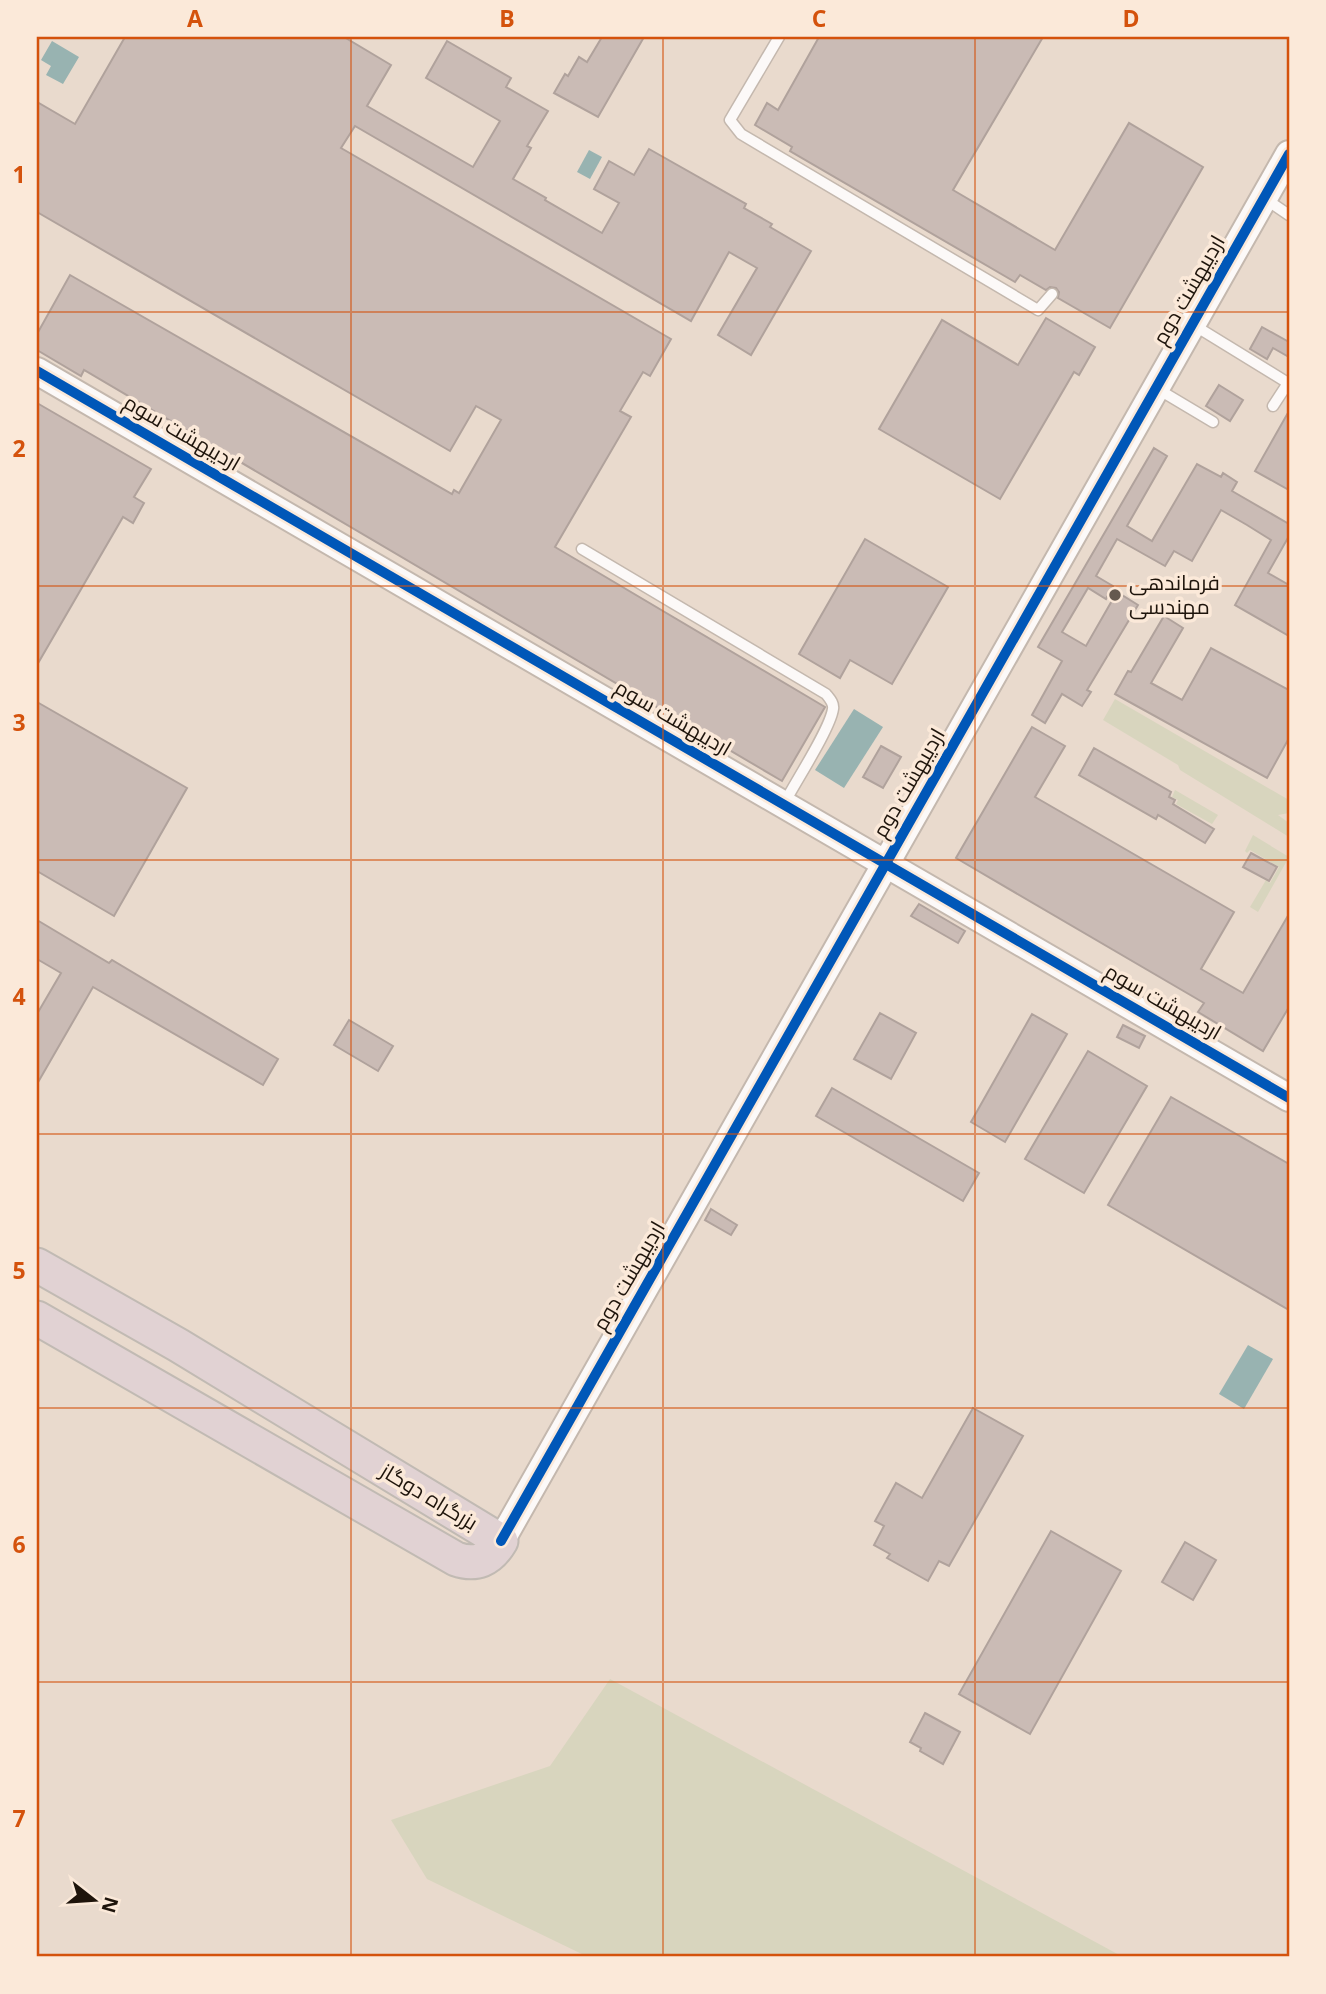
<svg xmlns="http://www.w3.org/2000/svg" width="1326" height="1994" font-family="'Open Sans',Cairo,sans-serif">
  <rect width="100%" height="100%" fill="#e9dacd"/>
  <g fill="#d8d5be">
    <polygon points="1115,699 1289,800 1289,813 1278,815 1289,823 1289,837 1180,770 1178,765 1103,720"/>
    <polygon points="1175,790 1218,815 1212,824 1176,804 1178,800 1172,797"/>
    <polygon points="1253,835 1289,857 1258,912 1250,907 1266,880 1270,883 1279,867 1250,850 1247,853 1245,851"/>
    <polygon points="610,1679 1123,1957 588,1957 427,1879 391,1820 550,1766"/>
  </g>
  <g fill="#98b3b1">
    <polygon points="52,41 79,57 63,84 46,75 51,66 41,60"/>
    <polygon points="589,150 602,157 590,179 577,172"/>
    <polygon points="854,709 883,727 844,788 815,770"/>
    <polygon points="1248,1345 1273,1359 1244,1409 1219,1394"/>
  </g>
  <g fill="#cabbb5" stroke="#b0a29c" stroke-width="2">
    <polygon points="125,37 344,37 391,65 367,106 473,167 500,121 426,78 447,41 511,78 506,87 548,111 527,146 531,148 513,179 546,198 545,200 602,233 619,203 594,189 609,161 634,175 649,149 746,204 744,208 772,224 770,227 811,251 751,355 718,335 757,268 729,252 691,321 355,126 341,148 671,339 650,376 643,372 620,411 631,417 555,547 825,707 782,781 84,370 81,376 37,350 37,334 70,275 452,494 454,490 459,493 501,420 476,406 450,451 37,212 37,102 75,124"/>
    <polygon points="602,37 644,37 598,117 554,93 565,74 568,76 579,57 587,62"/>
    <polygon points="819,37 1043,37 953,190 1055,250 1129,123 1203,167 1110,328 1058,298 1059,292 1056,288 1050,287 1046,290 1020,275 1015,282 790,151 792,147 755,125 767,103 778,110"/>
    <polygon points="1046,318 1095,347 1079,375 1074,372 1000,499 879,429 942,320 1018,365"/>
    <polygon points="1262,327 1289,342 1289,357 1273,348 1267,359 1250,349"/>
    <polygon points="1219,385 1243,400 1230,421 1206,406"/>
    <polygon points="37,403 151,469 134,497 144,503 133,523 123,517 37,665"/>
    <polygon points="1289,411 1289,490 1255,471"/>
    <polygon points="1154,448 1167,456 1127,526 1152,541 1197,464 1221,477 1223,473 1237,482 1232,491 1289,524 1289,536 1268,573 1289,585 1289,636 1235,605 1271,540 1247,525 1221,510 1192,561 1174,551 1165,566 1117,539 1096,576 1113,586 1106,599 1088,588 1062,632 1086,646 1117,592 1138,605 1087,690 1091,692 1082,706 1062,694 1045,723 1032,715 1062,661 1038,647"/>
    <polygon points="865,539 948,587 892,684 850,660 840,678 799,654"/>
    <polygon points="1164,616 1183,628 1151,683 1182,700 1211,648 1289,690 1289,738 1267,778 1115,694 1128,671 1131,672"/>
    <polygon points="37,702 187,788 114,916 37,871"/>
    <polygon points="1032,727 1065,746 1035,797 1234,912 1201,969 1243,993 1289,914 1289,1007 1263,1051 1198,1012 1204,1003 956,858"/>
    <polygon points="881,746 901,757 883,788 863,777"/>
    <polygon points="1094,748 1171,792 1169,797 1175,800 1173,804 1214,829 1205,843 1158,815 1156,819 1079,775"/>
    <polygon points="1251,853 1277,867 1269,881 1243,867"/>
    <polygon points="919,904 965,931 958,943 911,916"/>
    <polygon points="37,920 109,963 112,960 278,1059 263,1085 93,987 37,1084 37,1014 61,973 37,959"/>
    <polygon points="880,1013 916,1033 891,1079 854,1059"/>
    <polygon points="1032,1014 1067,1034 1005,1142 971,1122"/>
    <polygon points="349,1020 393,1046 378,1071 334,1045"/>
    <polygon points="1123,1025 1145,1036 1139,1048 1117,1037"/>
    <polygon points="1088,1051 1147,1086 1084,1193 1025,1159"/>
    <polygon points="832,1088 979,1173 963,1201 816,1116"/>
    <polygon points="1171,1097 1289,1164 1289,1310 1108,1205"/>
    <polygon points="711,1209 737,1225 731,1235 705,1220"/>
    <polygon points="973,1408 1023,1436 949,1566 939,1561 928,1581 887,1558 890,1554 874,1545 884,1526 875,1521 896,1483 922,1498"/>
    <polygon points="1051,1531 1121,1571 1030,1734 959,1694"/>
    <polygon points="1185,1542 1216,1560 1193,1600 1162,1582"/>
    <polygon points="925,1713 960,1732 943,1764 920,1751 921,1748 910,1742"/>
  </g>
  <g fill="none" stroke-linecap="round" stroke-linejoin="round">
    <g stroke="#c4b8ae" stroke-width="13">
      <g id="lane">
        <polyline points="779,37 730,120 741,134 1038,310 1052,294"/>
        <polyline points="1264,198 1289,215"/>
        <polyline points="1192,324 1288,383 1273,406"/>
        <polyline points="1156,388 1213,422"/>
        <path d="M 582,549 L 826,694 C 830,699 834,703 833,709 C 830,729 796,781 785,802"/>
      </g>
    </g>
    <g stroke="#c4b8ae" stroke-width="30">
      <g id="secondary">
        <polyline points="37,371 1289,1098"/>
        <polyline points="501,1541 1289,154"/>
      </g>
    </g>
    <g stroke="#c1bab3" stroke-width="37">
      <path id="highway" d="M 37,1265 L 178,1345 L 501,1541 C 490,1560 476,1566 456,1559 L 37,1318"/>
    </g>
    <use href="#lane" stroke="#fcf9f8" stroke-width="10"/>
    <use href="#secondary" stroke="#fcf9f8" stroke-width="26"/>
    <use href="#highway" stroke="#e1d2d3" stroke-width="33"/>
    <g stroke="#fbe9d9" stroke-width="15">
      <g id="cycleway">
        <polyline points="37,371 1289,1098"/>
        <polyline points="501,1541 1289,154"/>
      </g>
    </g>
    <use href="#cycleway" stroke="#0057b8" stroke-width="10"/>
  </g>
  <path fill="none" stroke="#d4520c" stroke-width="2" stroke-opacity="0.55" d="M 351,37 L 351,1957M 663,37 L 663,1957M 975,37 L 975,1957M 37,312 L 1289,312M 37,586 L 1289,586M 37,860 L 1289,860M 37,1134 L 1289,1134M 37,1408 L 1289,1408M 37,1682 L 1289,1682"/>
  <circle fill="#65594f" stroke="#fbe9d9" stroke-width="2.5" cx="1115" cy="595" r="7"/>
  <g text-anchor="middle" stroke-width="7" stroke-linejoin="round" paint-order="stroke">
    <g font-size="21" fill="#1e140b" stroke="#fbe9d9">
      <text transform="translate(1189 290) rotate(-60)" y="7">اردیبهشت دوم</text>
      <text transform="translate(182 433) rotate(30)" y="7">اردیبهشت سوم</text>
      <text transform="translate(673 718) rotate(30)" y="7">اردیبهشت سوم</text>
      <text transform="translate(909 783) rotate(-60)" y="7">اردیبهشت دوم</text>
      <text transform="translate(1163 1002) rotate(30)" y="7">اردیبهشت سوم</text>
      <text transform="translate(629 1276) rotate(-60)" y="7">اردیبهشت دوم</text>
      <text transform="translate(429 1497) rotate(31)" y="7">بزرگراه دوگاز</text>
    </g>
    <g font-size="21" fill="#1e140b" stroke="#fbe9d9" text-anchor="start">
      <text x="1129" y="590">فرماندهی<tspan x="1129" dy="24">مهندسی</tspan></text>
    </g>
  </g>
  <rect width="1326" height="1994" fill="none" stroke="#fbe9d9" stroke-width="77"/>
  <g transform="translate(94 1900) rotate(107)" stroke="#fbe9d9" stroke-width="5" paint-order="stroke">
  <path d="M0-5L12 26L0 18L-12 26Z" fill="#1e140b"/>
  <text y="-10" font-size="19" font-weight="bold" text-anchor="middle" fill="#1e140b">N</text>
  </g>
  <rect x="38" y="38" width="1250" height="1917" fill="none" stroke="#d4520c" stroke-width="2.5"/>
  <g font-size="23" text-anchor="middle" font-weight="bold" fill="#d4520c">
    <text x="195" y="27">A</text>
    <text x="507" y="27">B</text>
    <text x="819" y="27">C</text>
    <text x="1131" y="27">D</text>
    <text x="19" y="183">1</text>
    <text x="19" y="457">2</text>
    <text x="19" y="731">3</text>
    <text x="19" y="1005">4</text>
    <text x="19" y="1279">5</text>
    <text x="19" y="1553">6</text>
    <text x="19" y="1827">7</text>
  </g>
</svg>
